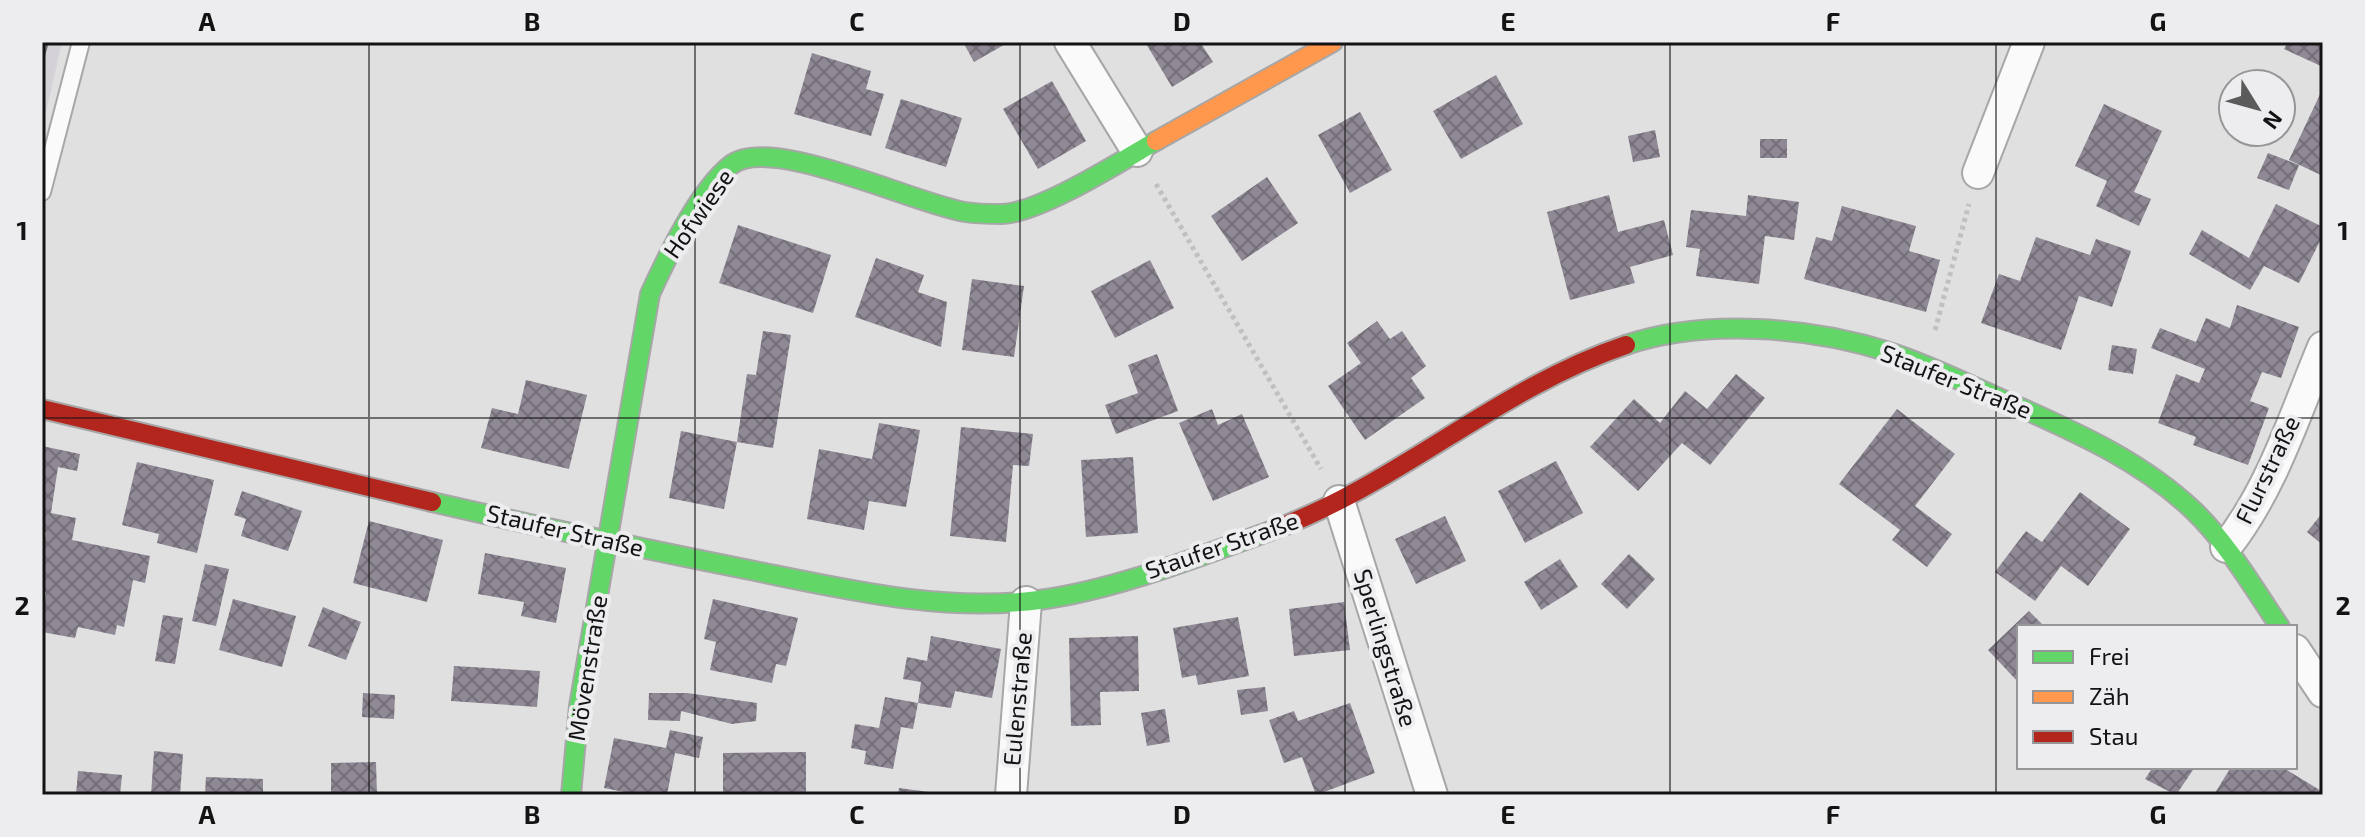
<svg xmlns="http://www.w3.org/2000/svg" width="2365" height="837" font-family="'Exo 2',sans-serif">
  <defs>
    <pattern id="building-cross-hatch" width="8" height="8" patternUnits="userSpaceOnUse" patternTransform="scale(2)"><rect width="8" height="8" fill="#8f8895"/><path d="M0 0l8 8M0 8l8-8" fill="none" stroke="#746e78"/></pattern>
  </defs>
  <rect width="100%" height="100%" fill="#e0e0e0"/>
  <polygon fill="#d4d2d7" points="42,42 62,42 42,131"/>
  <g fill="url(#building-cross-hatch)">
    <polygon points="42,42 49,42 43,64 42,63"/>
    <polygon points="963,42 1009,42 974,62"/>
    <polygon points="1145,42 1200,42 1213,62 1172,87"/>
    <polygon points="2288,42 2323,43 2323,67 2284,49"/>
    <polygon points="812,53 871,71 866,89 884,94 871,136 794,114"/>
    <polygon points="1496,75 1523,124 1461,159 1433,111"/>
    <polygon points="1052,81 1086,141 1038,169 1003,109"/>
    <polygon points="2323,88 2323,176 2289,160"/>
    <polygon points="901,99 962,118 946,167 885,148"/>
    <polygon points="2104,104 2162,131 2134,192 2151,199 2139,226 2096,206 2107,181 2075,166"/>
    <polygon points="1360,112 1392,170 1350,193 1318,135"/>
    <polygon points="1655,130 1660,157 1633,162 1628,136"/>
    <rect x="1760" y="139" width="27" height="19"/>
    <polygon points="2268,153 2299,165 2289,190 2257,178"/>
    <polygon points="1267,177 1298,223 1242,261 1211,216"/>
    <polygon points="1609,195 1618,232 1664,220 1673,255 1630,267 1635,283 1570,300 1547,212"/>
    <polygon points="1748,195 1799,202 1794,240 1765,236 1759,284 1696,276 1700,249 1686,247 1691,210 1746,216"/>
    <polygon points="2276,204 2323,227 2323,235 2299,283 2264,266 2250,290 2189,254 2202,230 2249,258"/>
    <polygon points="1842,206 1916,226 1909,251 1940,260 1926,312 1804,279 1816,237 1832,241"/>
    <polygon points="738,225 831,255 813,313 719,283"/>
    <polygon points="2036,237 2090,255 2096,239 2131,251 2112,307 2079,296 2061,350 1981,323 1999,274 2020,281"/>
    <polygon points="876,258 924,275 918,292 947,302 941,347 855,317"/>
    <polygon points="1150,260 1174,308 1115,338 1091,291"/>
    <polygon points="972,279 1024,286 1014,357 962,350"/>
    <polygon points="2237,305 2299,327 2281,378 2262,372 2250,401 2269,408 2248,465 2193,445 2196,437 2158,423 2176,374 2199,383 2205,369 2151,348 2160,328 2196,342 2206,318 2230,328"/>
    <polygon points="1377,321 1390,339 1402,331 1426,366 1411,378 1425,398 1365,440 1328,386 1361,363 1347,343"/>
    <polygon points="763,331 791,335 773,448 737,442 747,374 756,375"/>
    <polygon points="2112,345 2137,349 2133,374 2108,370"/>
    <polygon points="1157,354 1178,411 1116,434 1105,405 1138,393 1128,365"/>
    <polygon points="1736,374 1765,398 1710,465 1682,443 1638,491 1590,447 1634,399 1660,423 1685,391 1707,409"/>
    <polygon points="526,380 587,395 569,469 481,448 492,408 518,414"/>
    <polygon points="1212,409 1218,425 1242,414 1269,477 1213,501 1179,423"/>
    <polygon points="1897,409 1955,454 1915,506 1952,534 1927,567 1892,540 1900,530 1839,484"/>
    <polygon points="879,423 920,430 906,507 869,501 864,530 807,519 819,449 872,459"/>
    <polygon points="961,427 1033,434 1029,466 1013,465 1006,542 950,536"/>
    <polygon points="681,431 737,442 724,509 669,498"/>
    <polygon points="42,446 80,454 77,471 58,467 51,513 76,518 72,540 150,556 145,583 133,580 124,627 117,625 115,635 78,627 75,638 42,632 46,592 42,591 42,555 46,533 42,532"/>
    <polygon points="1133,457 1138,533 1086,537 1081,460"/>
    <polygon points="1556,461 1583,513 1525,543 1498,491"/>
    <polygon points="137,462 214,480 197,553 157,543 159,534 122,525"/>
    <polygon points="242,491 302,511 288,551 241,536 246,519 234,515"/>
    <polygon points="2080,492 2130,529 2088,586 2061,566 2035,601 1995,572 2026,531 2042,542"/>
    <polygon points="2323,512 2323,545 2307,532"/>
    <polygon points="1445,516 1466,561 1416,584 1395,539"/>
    <polygon points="369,521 443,540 427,602 353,583"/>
    <polygon points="485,553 566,568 556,623 521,616 524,602 478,594"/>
    <polygon points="1629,554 1655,579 1627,609 1601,584"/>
    <polygon points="1560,559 1578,587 1541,610 1524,582"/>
    <polygon points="205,564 229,569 216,626 192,621"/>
    <polygon points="233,599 296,616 282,667 219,650"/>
    <polygon points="713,599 798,618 786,666 776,664 772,683 710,670 716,642 704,639"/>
    <polygon points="1344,602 1350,650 1294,656 1289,609"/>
    <polygon points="323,607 361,622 346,660 308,646"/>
    <polygon points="2029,611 2045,627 2019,627 2019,683 1988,650"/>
    <polygon points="163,615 183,618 175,664 155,661"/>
    <polygon points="1238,617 1249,676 1198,685 1196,675 1182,678 1173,628"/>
    <polygon points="931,636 1001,649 992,698 955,691 951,708 918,703 921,682 903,679 907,657 927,661"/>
    <polygon points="1138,636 1139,691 1100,692 1101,725 1071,726 1069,638"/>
    <polygon points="454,666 540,671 537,707 451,701"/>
    <polygon points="1265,687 1268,711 1241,715 1237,690"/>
    <polygon points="363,693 395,695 394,719 362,717"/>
    <polygon points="649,693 687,693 757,703 756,721 732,724 681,711 680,721 648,720"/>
    <polygon points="885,697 918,703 913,729 901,727 893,769 864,764 866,751 851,748 855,724 879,728"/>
    <polygon points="1350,703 1375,773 1316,795 1302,757 1284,763 1269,720 1294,711 1298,721"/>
    <polygon points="1165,709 1170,742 1147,746 1141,713"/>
    <polygon points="670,730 703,737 699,758 675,753 667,795 640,795 604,788 614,738 666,748"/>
    <polygon points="154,751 183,754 180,795 151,795"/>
    <polygon points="806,752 806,795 723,795 723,753"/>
    <polygon points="376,762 377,795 331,795 331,763"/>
    <polygon points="2153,767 2195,767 2176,795 2145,779"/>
    <polygon points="2231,767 2282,767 2323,792 2323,795 2218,795 2215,793"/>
    <polygon points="78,771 122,775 120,795 76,795"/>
    <polygon points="206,777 263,779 263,795 205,795"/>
    <polygon points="899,788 936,793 936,795 898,795"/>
  </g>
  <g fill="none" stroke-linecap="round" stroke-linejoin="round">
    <g stroke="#a7a7a7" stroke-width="20">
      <polyline id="lane" points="42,192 81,42"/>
    </g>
    <g stroke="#a7a7a7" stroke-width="34">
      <g id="street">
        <polyline points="1070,42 1137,151"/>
        <polyline points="1978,173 2029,42"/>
        <polyline points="1339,501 1432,795"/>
        <path d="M 2226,547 C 2272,489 2295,414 2323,347"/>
        <polyline points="2295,650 2323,692"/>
        <polyline points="1011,795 1026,602"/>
      </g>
    </g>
    <g stroke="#a7a7a7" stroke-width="22">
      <g id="fast">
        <path d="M 1626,345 C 1705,318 1811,327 1889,352 C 1933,366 1975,388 2017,406 C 2080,434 2144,463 2194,511 C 2228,544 2253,587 2280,627"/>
        <path d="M 432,502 C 536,526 640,548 745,569 C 840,588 941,613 1039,600 C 1115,590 1198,557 1270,531"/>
        <path d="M 571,795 L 579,706 L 650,294 C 667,257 699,190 731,165 C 770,134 915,204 965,212 C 977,214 990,214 1002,214 C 1040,213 1121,161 1156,141"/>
      </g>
    </g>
    <g stroke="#a7a7a7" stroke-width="22">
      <polyline id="slow" points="1156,141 1333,42"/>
    </g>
    <g stroke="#a7a7a7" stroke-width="22">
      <g id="jam">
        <polyline points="42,409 432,502"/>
        <path d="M 1270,531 C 1398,485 1498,388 1626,345"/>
      </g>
    </g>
    <g stroke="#c1c0c1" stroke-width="5" stroke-dasharray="4 4" stroke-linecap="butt">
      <polyline points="1156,184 1321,469"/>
      <polyline points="1935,330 1969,204"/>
    </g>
    <use href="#lane" stroke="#fafafa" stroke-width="16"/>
    <use href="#street" stroke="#fafafa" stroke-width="30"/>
    <use href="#fast" stroke="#63d668" stroke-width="18"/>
    <use href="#slow" stroke="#ff974d" stroke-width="18"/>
    <use href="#jam" stroke="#b3261e" stroke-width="18"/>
  </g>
  <path fill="none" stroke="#141314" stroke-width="2" stroke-opacity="0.55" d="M 369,42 L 369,795M 695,42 L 695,795M 1020,42 L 1020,795M 1345,42 L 1345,795M 1670,42 L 1670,795M 1996,42 L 1996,795M 42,418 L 2323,418"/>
  <g text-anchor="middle" stroke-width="8" stroke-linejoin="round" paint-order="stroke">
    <g font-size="24" fill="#141314" stroke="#edecef">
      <text transform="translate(699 214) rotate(-55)" y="8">Hofwiese</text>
      <text transform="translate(1956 382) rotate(22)" y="8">Staufer Straße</text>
      <text transform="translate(2268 470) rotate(-64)" y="8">Flurstraße</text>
      <text transform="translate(565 531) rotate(13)" y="8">Staufer Straße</text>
      <text transform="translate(1222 546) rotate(-19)" y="8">Staufer Straße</text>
      <text transform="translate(1385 648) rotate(73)" y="8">Sperlingstraße</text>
      <text transform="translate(588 668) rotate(-81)" y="8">Mövenstraße</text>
      <text transform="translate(1018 699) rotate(-85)" y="8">Eulenstraße</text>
    </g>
  </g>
  <rect width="2365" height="837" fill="none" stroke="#edecef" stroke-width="88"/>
  <rect x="2017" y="625" width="280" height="144" fill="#edecef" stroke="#969597" stroke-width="2"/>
  <rect x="2033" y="651" width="40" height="12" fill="#63d668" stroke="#969597" stroke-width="2"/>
  <text x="2089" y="665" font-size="24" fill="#141314">Frei</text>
  <rect x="2033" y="691" width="40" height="12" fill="#ff974d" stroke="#969597" stroke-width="2"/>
  <text x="2089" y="705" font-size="24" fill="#141314">Zäh</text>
  <rect x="2033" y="731" width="40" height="12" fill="#b3261e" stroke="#969597" stroke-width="2"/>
  <text x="2089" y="745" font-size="24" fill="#141314">Stau</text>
  <g transform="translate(2257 108) rotate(127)"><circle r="38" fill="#edecef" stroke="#969597" stroke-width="2"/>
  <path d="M0-6L14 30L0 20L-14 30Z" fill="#5b5b5b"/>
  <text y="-12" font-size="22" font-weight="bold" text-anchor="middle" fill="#141314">N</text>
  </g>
  <rect x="44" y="44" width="2277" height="749" fill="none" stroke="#141314" stroke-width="3"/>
  <g font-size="26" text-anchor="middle" font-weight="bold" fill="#141314">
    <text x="207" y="31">A</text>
    <text x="532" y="31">B</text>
    <text x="857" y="31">C</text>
    <text x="1182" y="31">D</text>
    <text x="1508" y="31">E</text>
    <text x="1833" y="31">F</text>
    <text x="2158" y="31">G</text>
    <text x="22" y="240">1</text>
    <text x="2343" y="240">1</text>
    <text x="22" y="615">2</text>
    <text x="2343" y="615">2</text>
    <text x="207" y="824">A</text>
    <text x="532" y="824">B</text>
    <text x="857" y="824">C</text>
    <text x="1182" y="824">D</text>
    <text x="1508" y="824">E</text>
    <text x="1833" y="824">F</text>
    <text x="2158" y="824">G</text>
  </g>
</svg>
